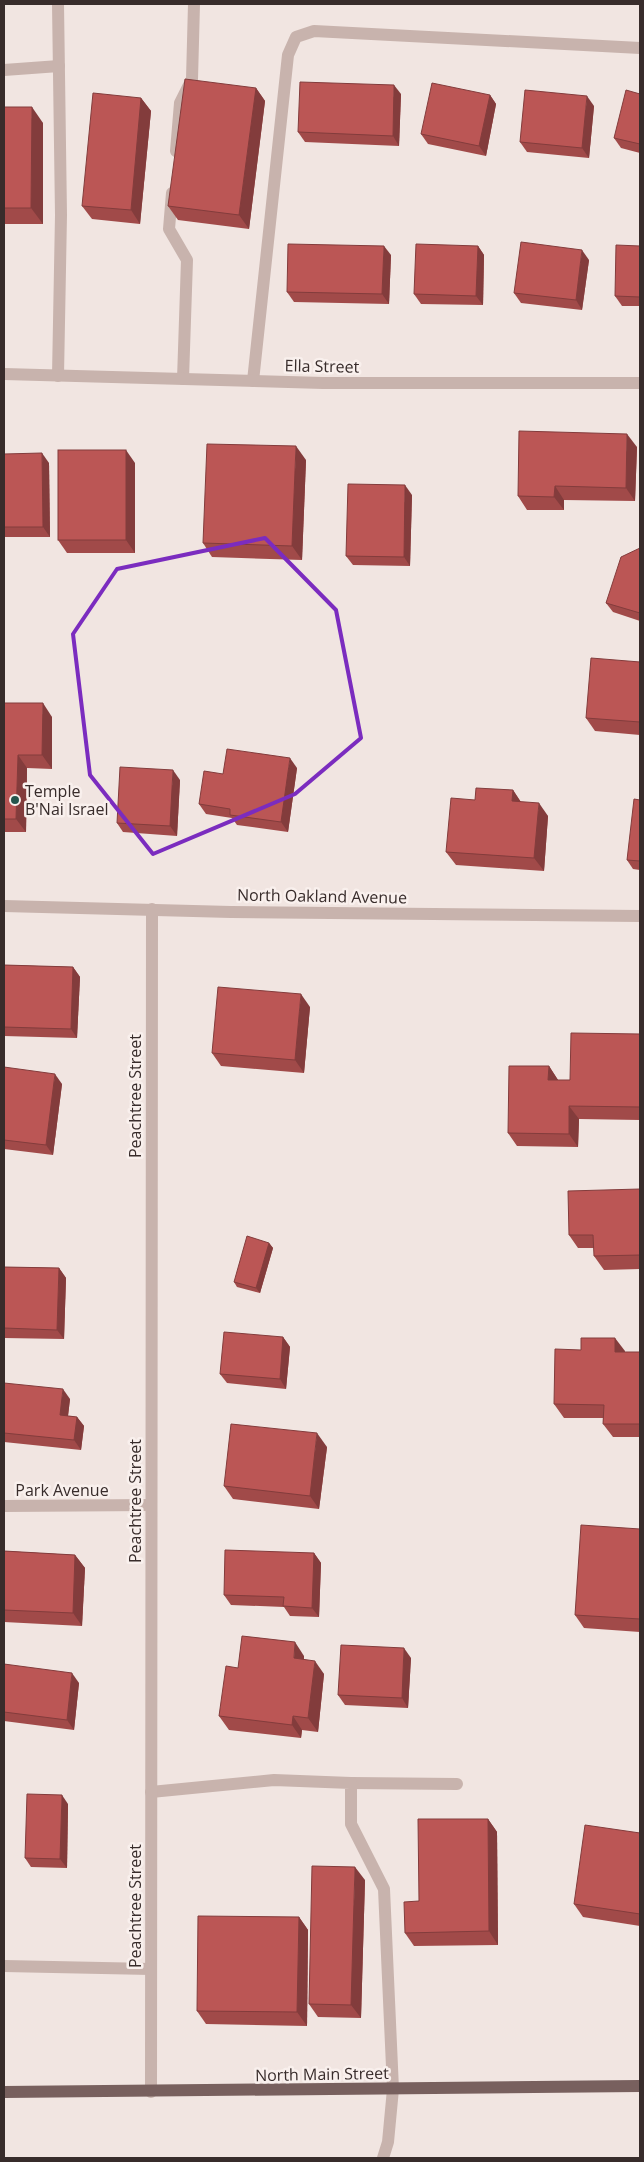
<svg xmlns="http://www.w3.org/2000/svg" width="644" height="2162" font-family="'Open Sans',sans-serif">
  <rect width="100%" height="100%" fill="#f1e5e1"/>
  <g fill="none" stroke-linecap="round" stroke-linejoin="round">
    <g stroke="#c8b3ad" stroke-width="12">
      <polyline points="4,70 59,66"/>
      <polyline points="176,151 180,103 192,79 194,4"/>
      <polyline points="172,193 169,229 187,260 183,379"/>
      <polyline points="58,376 61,215 58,4"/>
      <polyline points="253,381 288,55 296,37 314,31 640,48"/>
      <polyline points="351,1783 457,1784"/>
      <polyline points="151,1792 274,1780 351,1783 351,1824 384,1889 393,2089 388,2142 383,2158"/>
      <polyline points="4,1966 151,1969"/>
    </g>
    <g stroke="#c8b3ad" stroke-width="12">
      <polyline points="4,374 323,383 640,383"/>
      <polyline points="4,906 231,912 640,916"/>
      <polyline points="4,1506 151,1505"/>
      <polyline points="151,2092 152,909"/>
    </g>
    <polyline stroke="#78605e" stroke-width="12" points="4,2092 640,2086"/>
  </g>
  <g fill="#a14a49">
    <polygon points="256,88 265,101 249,229 178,220 168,206"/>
    <polygon points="401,94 399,146 305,142 298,132"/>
    <polygon points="640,94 640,153 621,148 614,138"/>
    <polygon points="490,95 496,104 486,156 428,144 421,134"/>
    <polygon points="141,98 151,111 140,224 92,219 82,206"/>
    <polygon points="594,106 589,158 527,152 520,142"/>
    <polygon points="4,107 43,123 43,224 4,224"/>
    <polygon points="478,246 484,255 483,305 421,304 414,294"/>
    <polygon points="640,246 640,306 622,306 615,296"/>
    <polygon points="391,255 389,304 294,302 287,292"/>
    <polygon points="589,260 582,310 521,303 514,293"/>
    <polygon points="637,447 635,501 564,500 564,510 527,510 518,496"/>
    <polygon points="4,454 49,463 50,537 4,537"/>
    <polygon points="306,460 302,560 212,557 203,543"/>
    <polygon points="135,463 135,553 67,553 58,540"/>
    <polygon points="412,495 410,566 353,565 346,556"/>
    <polygon points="640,548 640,621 613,612 606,603"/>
    <polygon points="640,662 640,735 595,731 586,718"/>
    <polygon points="4,703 52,717 52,769 27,768 26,832 4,832"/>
    <polygon points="297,768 288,832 237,825 232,818 206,814 199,804 223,774"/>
    <polygon points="180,780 177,836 123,832 117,823"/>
    <polygon points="513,790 521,802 548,816 544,871 456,865 446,852 475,800"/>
    <polygon points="640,800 640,870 633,869 627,860"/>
    <polygon points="4,965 73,967 80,977 77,1038 4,1036"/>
    <polygon points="310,1007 304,1073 221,1066 212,1053"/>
    <polygon points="640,1034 640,1120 579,1119 578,1147 517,1146 508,1133 549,1066 558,1080 570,1080"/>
    <polygon points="4,1067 62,1084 53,1155 4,1149"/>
    <polygon points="640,1189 640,1269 604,1270 594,1256 594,1248 578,1248 569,1235"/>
    <polygon points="269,1243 273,1248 260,1293 237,1287 234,1282"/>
    <polygon points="4,1267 59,1268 66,1278 64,1339 4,1338"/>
    <polygon points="283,1337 290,1347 286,1389 227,1383 220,1374"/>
    <polygon points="625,1351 624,1352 640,1352 640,1437 613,1437 603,1424 603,1418 564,1418 554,1404"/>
    <polygon points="4,1386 70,1399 68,1416 77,1417 84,1426 81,1450 4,1442"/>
    <polygon points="327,1447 319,1509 233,1499 224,1486"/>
    <polygon points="640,1529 640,1632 584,1628 575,1615"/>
    <polygon points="4,1551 75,1555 85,1568 82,1626 4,1622"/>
    <polygon points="314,1553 321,1563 319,1617 290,1616 284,1607 231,1605 224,1595"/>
    <polygon points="304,1656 304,1660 324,1674 318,1732 302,1730 301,1738 229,1730 219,1716 238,1668"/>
    <polygon points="411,1658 408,1708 345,1705 338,1695"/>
    <polygon points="4,1664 79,1683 74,1730 4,1721"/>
    <polygon points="68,1804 67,1868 31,1867 25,1858"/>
    <polygon points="488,1819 497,1832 498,1945 414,1946 405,1933 419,1901"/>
    <polygon points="640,1833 640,1926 583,1917 574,1904"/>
    <polygon points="365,1880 361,2018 318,2017 309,2004"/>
    <polygon points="299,1917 308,1930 307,2026 206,2024 197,2011"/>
  </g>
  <g fill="#833c3c">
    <polygon points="394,85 401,94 399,146 393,136"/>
    <polygon points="256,88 265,101 249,229 239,215"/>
    <polygon points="490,95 496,104 486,156 479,146"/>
    <polygon points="587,96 594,106 589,158 582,148"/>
    <polygon points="141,98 151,111 140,224 131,210"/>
    <polygon points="32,107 43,123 43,224 31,208"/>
    <polygon points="384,246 391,255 389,304 382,294"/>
    <polygon points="478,246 484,255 483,305 476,296"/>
    <polygon points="582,250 589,260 582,310 576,300"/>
    <polygon points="627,434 637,447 635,501 626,488"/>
    <polygon points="296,446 306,460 302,560 292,546"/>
    <polygon points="126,450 135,463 135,553 126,540"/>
    <polygon points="42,453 49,463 50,537 43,527"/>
    <polygon points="405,485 412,495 410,566 404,557"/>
    <polygon points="555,486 564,500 564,510 554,497"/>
    <polygon points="43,703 52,717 52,769 42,755"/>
    <polygon points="18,755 27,768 26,832 16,819"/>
    <polygon points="290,758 297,768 288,832 281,822"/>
    <polygon points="173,770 180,780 177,836 170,826"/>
    <polygon points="513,790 522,804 512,801"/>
    <polygon points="539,803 548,816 544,871 534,858"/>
    <polygon points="73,967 80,977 77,1038 71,1029"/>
    <polygon points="301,994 310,1007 304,1073 295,1060"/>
    <polygon points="549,1066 558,1080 548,1080"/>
    <polygon points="55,1074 62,1084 53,1155 46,1145"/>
    <polygon points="569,1106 579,1119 578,1147 569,1134"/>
    <polygon points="269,1243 273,1248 260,1293 256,1288"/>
    <polygon points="59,1268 66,1278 64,1339 57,1330"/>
    <polygon points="283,1337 290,1347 286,1389 280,1379"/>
    <polygon points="615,1338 625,1351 624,1365 615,1352"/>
    <polygon points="63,1389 70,1399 67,1424 60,1415"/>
    <polygon points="77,1417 84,1426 81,1450 74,1440"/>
    <polygon points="317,1433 327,1447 319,1509 310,1496"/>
    <polygon points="314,1553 321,1563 319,1617 312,1608"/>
    <polygon points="75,1555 85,1568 82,1626 73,1613"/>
    <polygon points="295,1642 304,1656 303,1672 294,1658"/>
    <polygon points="404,1648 411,1658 408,1708 402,1698"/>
    <polygon points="315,1661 324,1674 318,1732 308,1718"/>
    <polygon points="72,1673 79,1683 74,1730 67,1720"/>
    <polygon points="293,1716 302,1730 301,1738 292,1725"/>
    <polygon points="62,1795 68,1804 67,1868 60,1859"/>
    <polygon points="488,1819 497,1832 498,1945 489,1931"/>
    <polygon points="355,1867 365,1880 361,2018 351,2005"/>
    <polygon points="299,1917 308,1930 307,2026 297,2012"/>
  </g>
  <g fill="#bb5655" stroke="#833c3c">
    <polygon points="185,79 256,88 239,215 168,206"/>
    <polygon points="300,82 394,85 393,136 298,132"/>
    <polygon points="432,83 490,95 479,146 421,134"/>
    <polygon points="525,90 587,96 582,148 520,142"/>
    <polygon points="626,90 640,94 640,144 614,138"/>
    <polygon points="93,93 141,98 131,210 82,206"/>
    <polygon points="4,107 32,107 31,208 4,208"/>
    <polygon points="521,242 582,250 576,300 514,293"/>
    <polygon points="288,244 384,246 382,294 287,292"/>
    <polygon points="416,244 478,246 476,296 414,294"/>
    <polygon points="616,245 640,246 640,297 615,296"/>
    <polygon points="519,431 627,434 626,488 555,486 554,497 518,496"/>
    <polygon points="207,444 296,446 292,546 203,543"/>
    <rect x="58" y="450" width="68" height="90"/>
    <polygon points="42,453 43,527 4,527 4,454"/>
    <polygon points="348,484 405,485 404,557 346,556"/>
    <polygon points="640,548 640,613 606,603 621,557"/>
    <polygon points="591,658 640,662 640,722 586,718"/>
    <polygon points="4,703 43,703 42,755 18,755 16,819 4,819"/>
    <polygon points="227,749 290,758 281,822 230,815 230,809 199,804 204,771 223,774"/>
    <polygon points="120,767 173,770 170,826 117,823"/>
    <polygon points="476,788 513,790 512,801 539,803 534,858 446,852 451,798 475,800"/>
    <polygon points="634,799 640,800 640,861 627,860"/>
    <polygon points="4,965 73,967 71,1029 4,1027"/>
    <polygon points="218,987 301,994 295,1060 212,1053"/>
    <polygon points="571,1033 640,1034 640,1107 569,1106 569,1134 508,1133 509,1066 549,1066 548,1080 570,1080"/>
    <polygon points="4,1067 55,1074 46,1145 4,1140"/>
    <polygon points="640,1189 640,1255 594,1256 593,1235 569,1235 568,1191"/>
    <polygon points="247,1236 269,1243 256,1288 234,1282"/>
    <polygon points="4,1267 59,1268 57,1330 4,1328"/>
    <polygon points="224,1332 283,1337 280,1379 220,1374"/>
    <polygon points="581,1338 615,1338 615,1352 640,1352 640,1424 603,1424 604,1405 554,1404 555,1349 581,1350"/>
    <polygon points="4,1383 63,1389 60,1415 77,1417 74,1440 4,1433"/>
    <polygon points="231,1424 317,1433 310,1496 224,1486"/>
    <polygon points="581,1525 640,1529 640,1619 575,1615"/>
    <polygon points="225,1550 314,1553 312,1608 283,1606 284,1597 224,1595"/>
    <polygon points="4,1551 75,1555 73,1613 4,1610"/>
    <polygon points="242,1636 295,1642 294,1658 315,1661 308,1718 293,1716 292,1725 219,1716 226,1666 238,1668"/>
    <polygon points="341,1645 404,1648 402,1698 338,1695"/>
    <polygon points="4,1664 72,1673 67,1720 4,1712"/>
    <polygon points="27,1794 62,1795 60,1859 25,1858"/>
    <polygon points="418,1819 488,1819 489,1931 405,1933 404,1902 419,1901"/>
    <polygon points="585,1825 640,1833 640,1914 574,1904"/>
    <polygon points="312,1866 355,1867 351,2005 309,2004"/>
    <polygon points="198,1916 299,1917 297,2012 197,2011"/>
  </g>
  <path fill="none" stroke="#7b2cbf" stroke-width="4" stroke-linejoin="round" d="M 265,538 L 336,610 L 361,738 L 295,794 L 153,854 L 90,775 L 73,634 L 117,569 Z"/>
  <circle fill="#24554d" stroke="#f9f0ed" stroke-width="2" cx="15" cy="800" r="5"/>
  <g text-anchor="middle" stroke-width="5" stroke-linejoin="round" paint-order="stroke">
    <g font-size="16" fill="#382c2b" stroke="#f9f0ed">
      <text transform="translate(322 366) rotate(1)" y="6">Ella Street</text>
      <text transform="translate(322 896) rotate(1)" y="6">North Oakland Avenue</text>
      <text transform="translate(135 1096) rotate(-90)" y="6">Peachtree Street</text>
      <text x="62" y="1496">Park Avenue</text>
      <text transform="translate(135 1501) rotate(-90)" y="6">Peachtree Street</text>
      <text transform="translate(135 1906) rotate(-90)" y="6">Peachtree Street</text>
      <text transform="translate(322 2074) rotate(-1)" y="6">North Main Street</text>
    </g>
    <g font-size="16" fill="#382c2b" stroke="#f9f0ed" text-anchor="start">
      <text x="25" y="797">Temple<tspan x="25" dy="18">B'Nai Israel</tspan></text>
    </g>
  </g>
  <rect width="644" height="2162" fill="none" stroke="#382c2b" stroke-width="10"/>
</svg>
